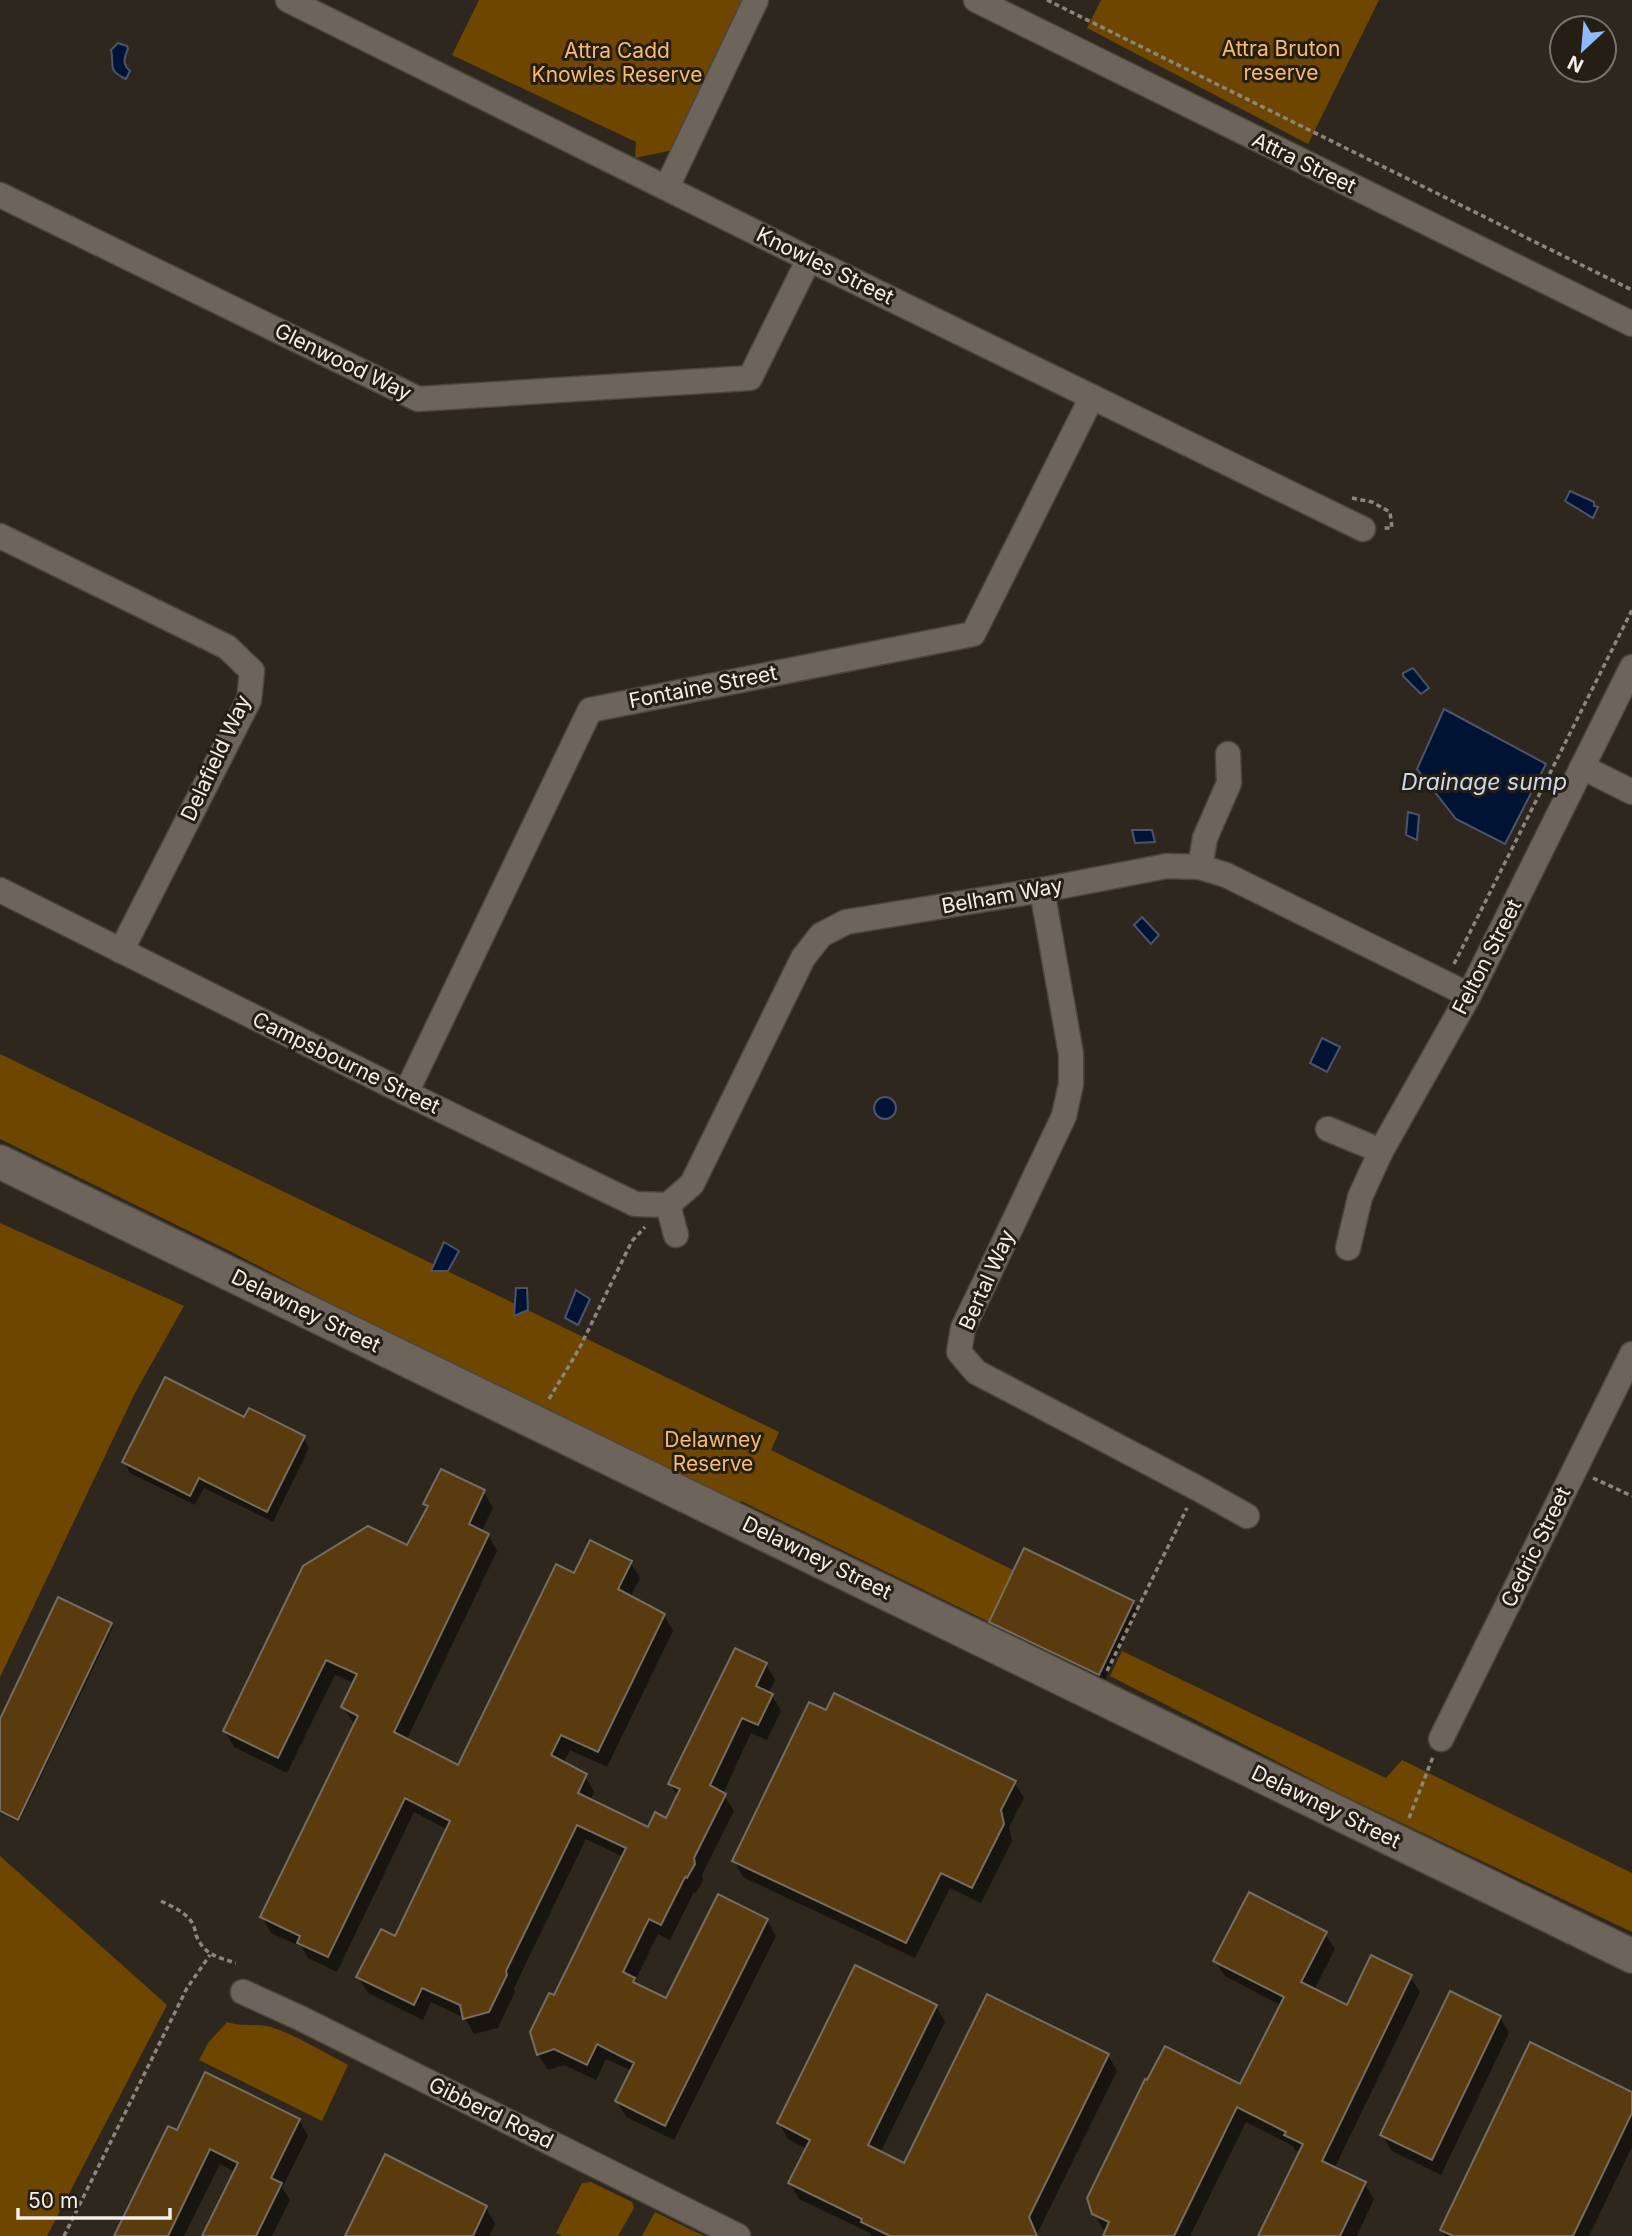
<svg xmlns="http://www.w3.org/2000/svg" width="1632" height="2236" font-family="Inter,sans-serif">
  <rect width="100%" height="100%" fill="#2e271e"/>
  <g fill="#6f4600">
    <polygon points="479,0 742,0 673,150 635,158 636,142 452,55"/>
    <polygon points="1101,0 1379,0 1308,144 1087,28"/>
    <polygon points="0,1054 779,1432 771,1450 1013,1570 989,1622 741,1501 733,1514 228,1250 0,1139"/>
    <polygon points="0,1223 184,1306 135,1393 0,1677"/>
    <polygon points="1122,1651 1386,1778 1402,1760 1632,1873 1632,1932 1340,1794 1110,1676"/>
    <polygon points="0,1856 167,2005 47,2236 0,2236"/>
    <path d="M 227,2022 C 240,2027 256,2023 271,2027 C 298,2036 323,2052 348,2065 L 322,2121 L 199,2060 L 208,2043 Z"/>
    <polygon points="591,2182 632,2202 634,2208 618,2236 562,2236 556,2233 582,2183"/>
    <polygon points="655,2212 704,2236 642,2236"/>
  </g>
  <g fill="#011335" stroke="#4a556b" stroke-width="2">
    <path d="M 118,43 L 127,46 L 128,49 C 124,58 122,64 130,71 L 126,79 C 106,70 115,65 111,50 Z"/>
    <polygon points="1570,491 1594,502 1594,506 1598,507 1593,518 1565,501"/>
    <polygon points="1413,668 1429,688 1421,694 1403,676 1403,673"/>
    <polygon points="1444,709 1546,764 1505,844 1456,819 1417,769"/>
    <polygon points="1408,812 1419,815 1417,840 1406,835"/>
    <polygon points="1132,830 1152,830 1155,842 1135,843"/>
    <polygon points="1142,917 1159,935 1151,944 1134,925"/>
    <polygon points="1322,1038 1340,1047 1327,1072 1310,1063"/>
    <circle cx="885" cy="1108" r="11"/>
    <polygon points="444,1242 459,1251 448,1271 431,1271"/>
    <polygon points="516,1288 527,1288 528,1310 514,1316"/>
    <polygon points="576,1290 590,1299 578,1325 565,1318"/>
  </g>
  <g fill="#0007">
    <polygon points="303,1437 309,1448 273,1522 204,1488 195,1505 130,1473 124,1462"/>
    <polygon points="484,1492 493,1508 481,1532 488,1535 497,1551 406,1741 459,1767 575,1575 630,1562 640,1578 630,1598 664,1615 673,1631 607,1767 570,1750 563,1764 585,1776 594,1792 590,1801 649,1830 667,1821 678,1797 670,1784 766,1664 775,1680 768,1694 772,1695 781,1711 767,1740 751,1733 723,1794 734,1811 702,1875 703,1880 696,1893 694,1892 670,1940 658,1934 635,1981 637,1985 667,2000 767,1920 776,1936 674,2140 626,2117 617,2101 632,2071 606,2059 596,2080 564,2065 548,2070 538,2054 555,1998 623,1857 586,1839 514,1988 515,1992 498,2028 474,2034 465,2018 431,2002 423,2020 368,1993 358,1977 396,1938 448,1830 414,1812 337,1972 308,1958 302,1947 271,1933 262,1917 355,1725 343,1707 355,1683 335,1675 287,1773 234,1747 225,1731 408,1548 428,1509 425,1504"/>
    <polygon points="1133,1602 1137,1610 1104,1682 995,1629 991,1622"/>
    <polygon points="111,1624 113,1627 19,1822 0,1813 0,1723"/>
    <polygon points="1014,1782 1024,1798 1009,1827 1012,1841 981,1903 950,1888 915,1958 743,1877 734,1861"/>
    <polygon points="1325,1934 1335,1949 1314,1990 1348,2007 1410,1977 1420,1992 1334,2169 1365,2184 1374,2199 1357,2236 1260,2236 1301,2153 1295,2150 1293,2146 1246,2122 1190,2236 1105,2236 1107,2231 1103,2229 1094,2213 1240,2086 1282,2006 1225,1976 1215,1961"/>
    <polygon points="936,2006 945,2022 880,2153 905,2165 1108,2055 1117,2071 1037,2234 1038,2236 871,2236 870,2233 799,2199 790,2183 807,2149 788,2139 779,2123"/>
    <polygon points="1500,2017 1509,2033 1441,2175 1392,2151 1382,2135"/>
    <polygon points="1632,2094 1632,2147 1589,2236 1445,2236 1442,2229"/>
    <polygon points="299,2120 308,2136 282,2188 290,2200 272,2236 204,2236 235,2172 220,2164 184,2236 116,2236 178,2133"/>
    <polygon points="486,2208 495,2224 489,2236 347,2236"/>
  </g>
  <g fill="#5a3b0d" stroke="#756d63" stroke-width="2">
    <polygon points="165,1377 244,1417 249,1408 305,1436 267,1512 199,1478 190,1496 122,1462"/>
    <polygon points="441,1469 485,1490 469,1524 489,1534 394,1732 458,1765 556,1564 574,1573 590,1540 632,1561 618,1589 665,1614 598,1752 561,1735 551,1755 587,1774 578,1793 648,1827 655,1812 666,1818 680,1789 668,1784 735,1648 767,1663 756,1686 773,1694 758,1725 742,1718 710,1785 726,1794 694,1858 695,1864 687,1878 685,1877 661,1925 649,1919 623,1972 635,1978 633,1982 666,1998 718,1894 768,1919 665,2126 615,2101 634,2063 597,2044 587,2065 554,2049 537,2055 530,2032 549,1993 554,1995 626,1848 577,1825 506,1971 507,1975 489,2012 463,2019 460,2005 422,1988 414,2005 356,1977 381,1929 395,1936 450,1821 405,1798 328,1957 297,1943 300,1936 260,1917 358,1716 341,1707 357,1674 326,1660 278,1758 223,1731 303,1566 368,1526 407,1545 428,1506 423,1504"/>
    <polygon points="1024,1548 1134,1601 1099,1675 989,1622"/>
    <polygon points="58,1597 112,1623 18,1820 0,1811 0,1719"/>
    <polygon points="834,1693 1016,1781 1001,1810 1004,1824 972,1888 941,1873 906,1943 732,1861 809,1702 826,1710"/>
    <polygon points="1249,1892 1327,1932 1301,1982 1347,2005 1371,1955 1412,1975 1322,2161 1366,2182 1340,2236 1258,2236 1303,2144 1284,2135 1286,2132 1237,2107 1174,2236 1103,2236 1109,2222 1092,2214 1087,2198 1145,2079 1147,2080 1165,2046 1240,2084 1284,1997 1213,1961"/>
    <polygon points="855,1965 937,2005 868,2145 904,2163 987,1994 1109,2054 1029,2217 1037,2236 890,2236 861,2222 862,2219 788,2183 810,2140 777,2123"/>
    <polygon points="1450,1991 1501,2016 1432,2160 1380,2135"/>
    <polygon points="1530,2042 1632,2092 1632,2113 1573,2236 1453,2236 1440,2230"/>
    <polygon points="205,2072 300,2119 271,2178 282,2183 256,2236 202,2236 238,2163 210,2149 168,2236 114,2236 168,2126 177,2130"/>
    <polygon points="385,2154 487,2206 473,2236 345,2236"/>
  </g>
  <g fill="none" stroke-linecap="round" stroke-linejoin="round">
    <g stroke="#4b463e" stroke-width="27">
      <g id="street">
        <polyline points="288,0 809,259 1363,529"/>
        <polyline points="976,0 1632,324"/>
        <polyline points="667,187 756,0"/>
        <polyline points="0,195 418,399 750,378 809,259"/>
        <polyline points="0,536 227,647 252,671 249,700 121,951"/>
        <polyline points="1582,767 1632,792"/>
        <polyline points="1200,867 1205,838 1229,783 1228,754"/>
        <polyline points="0,890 406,1093 635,1204 668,1205 676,1235"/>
        <polyline points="1042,890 1071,1054 1071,1084 1064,1116 963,1328 959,1352 976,1372 1197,1488 1247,1516"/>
        <polyline points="406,1093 590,710 973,634 1092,397"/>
        <polyline points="1328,1129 1381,1151"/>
        <polyline points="668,1205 692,1184 803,958 821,935 846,922 1042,890 1167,866 1200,867 1226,875 1469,995"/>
        <polyline points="1348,1248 1360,1197 1381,1151 1469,995 1632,667"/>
        <polyline points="1441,1739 1632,1354"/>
        <polyline points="243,1992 298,2017 738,2236"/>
      </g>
    </g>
    <g stroke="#4b463e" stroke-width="36">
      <polyline id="secondary" points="0,1162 1632,1956"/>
    </g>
    <g stroke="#8b857d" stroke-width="3.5" stroke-dasharray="5 3.5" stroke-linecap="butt">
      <polyline points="1047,0 1632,290"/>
      <polyline points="1352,498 1372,502 1390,512 1392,528 1384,528"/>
      <polyline points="1454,964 1632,610"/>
      <polyline points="549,1399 579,1349 632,1241 645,1227"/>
      <polyline points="1593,1478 1632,1496"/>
      <polyline points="1107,1671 1187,1508"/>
      <polyline points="1409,1818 1433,1757"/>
      <path d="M 161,1901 C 173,1907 186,1912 193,1924 C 194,1926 196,1933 196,1935 C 204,1955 217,1957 236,1963"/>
      <polyline points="64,2236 187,1988 210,1955"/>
    </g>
    <use href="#street" stroke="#6d655b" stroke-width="24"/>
    <use href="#secondary" stroke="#6d655b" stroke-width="33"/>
  </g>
  <g text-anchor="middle" stroke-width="6" stroke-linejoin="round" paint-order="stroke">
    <g font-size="21" fill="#fabc6a" stroke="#241e15">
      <text x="1281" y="56">Attra Bruton<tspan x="1281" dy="24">reserve</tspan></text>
      <text x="617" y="58">Attra Cadd<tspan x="617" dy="24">Knowles Reserve</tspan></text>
      <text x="713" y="1447">Delawney<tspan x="713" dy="24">Reserve</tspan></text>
    </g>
    <g font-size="21" fill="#f4efe9" stroke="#241e15">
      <text transform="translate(1304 163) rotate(26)" y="7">Attra Street</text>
      <text transform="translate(825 266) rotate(26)" y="7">Knowles Street</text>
      <text transform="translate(343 362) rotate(26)" y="7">Glenwood Way</text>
      <text transform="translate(703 687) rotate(-11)" y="7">Fontaine Street</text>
      <text transform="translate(216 758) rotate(-65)" y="7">Delafield Way</text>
      <text transform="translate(1002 896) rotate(-10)" y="7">Belham Way</text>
      <text transform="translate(1487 957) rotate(-63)" y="7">Felton Street</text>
      <text transform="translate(346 1063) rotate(26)" y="7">Campsbourne Street</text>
      <text transform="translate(987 1280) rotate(-66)" y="7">Bertal Way</text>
      <text transform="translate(306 1311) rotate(26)" y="7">Delawney Street</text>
      <text transform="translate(1536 1547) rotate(-64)" y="7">Cedric Street</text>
      <text transform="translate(817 1558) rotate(26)" y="7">Delawney Street</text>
      <text transform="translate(1326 1807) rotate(26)" y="7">Delawney Street</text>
      <text transform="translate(491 2113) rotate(26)" y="7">Gibberd Road</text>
    </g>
    <g font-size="23" font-style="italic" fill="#cddaee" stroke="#241e15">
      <text x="1484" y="790">Drainage sump</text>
    </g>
  </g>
  <g transform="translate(1583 49) rotate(206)"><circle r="33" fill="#241e15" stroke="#77726a" stroke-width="2"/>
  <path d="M0-5L12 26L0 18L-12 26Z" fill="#8eb9fc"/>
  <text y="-10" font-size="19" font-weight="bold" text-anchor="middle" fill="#f4efe9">N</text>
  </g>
  <path d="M18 2208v10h152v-10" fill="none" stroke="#f4efe9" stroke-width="3.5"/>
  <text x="28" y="2208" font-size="21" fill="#f4efe9" stroke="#241e15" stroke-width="5" paint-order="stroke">50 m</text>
</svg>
